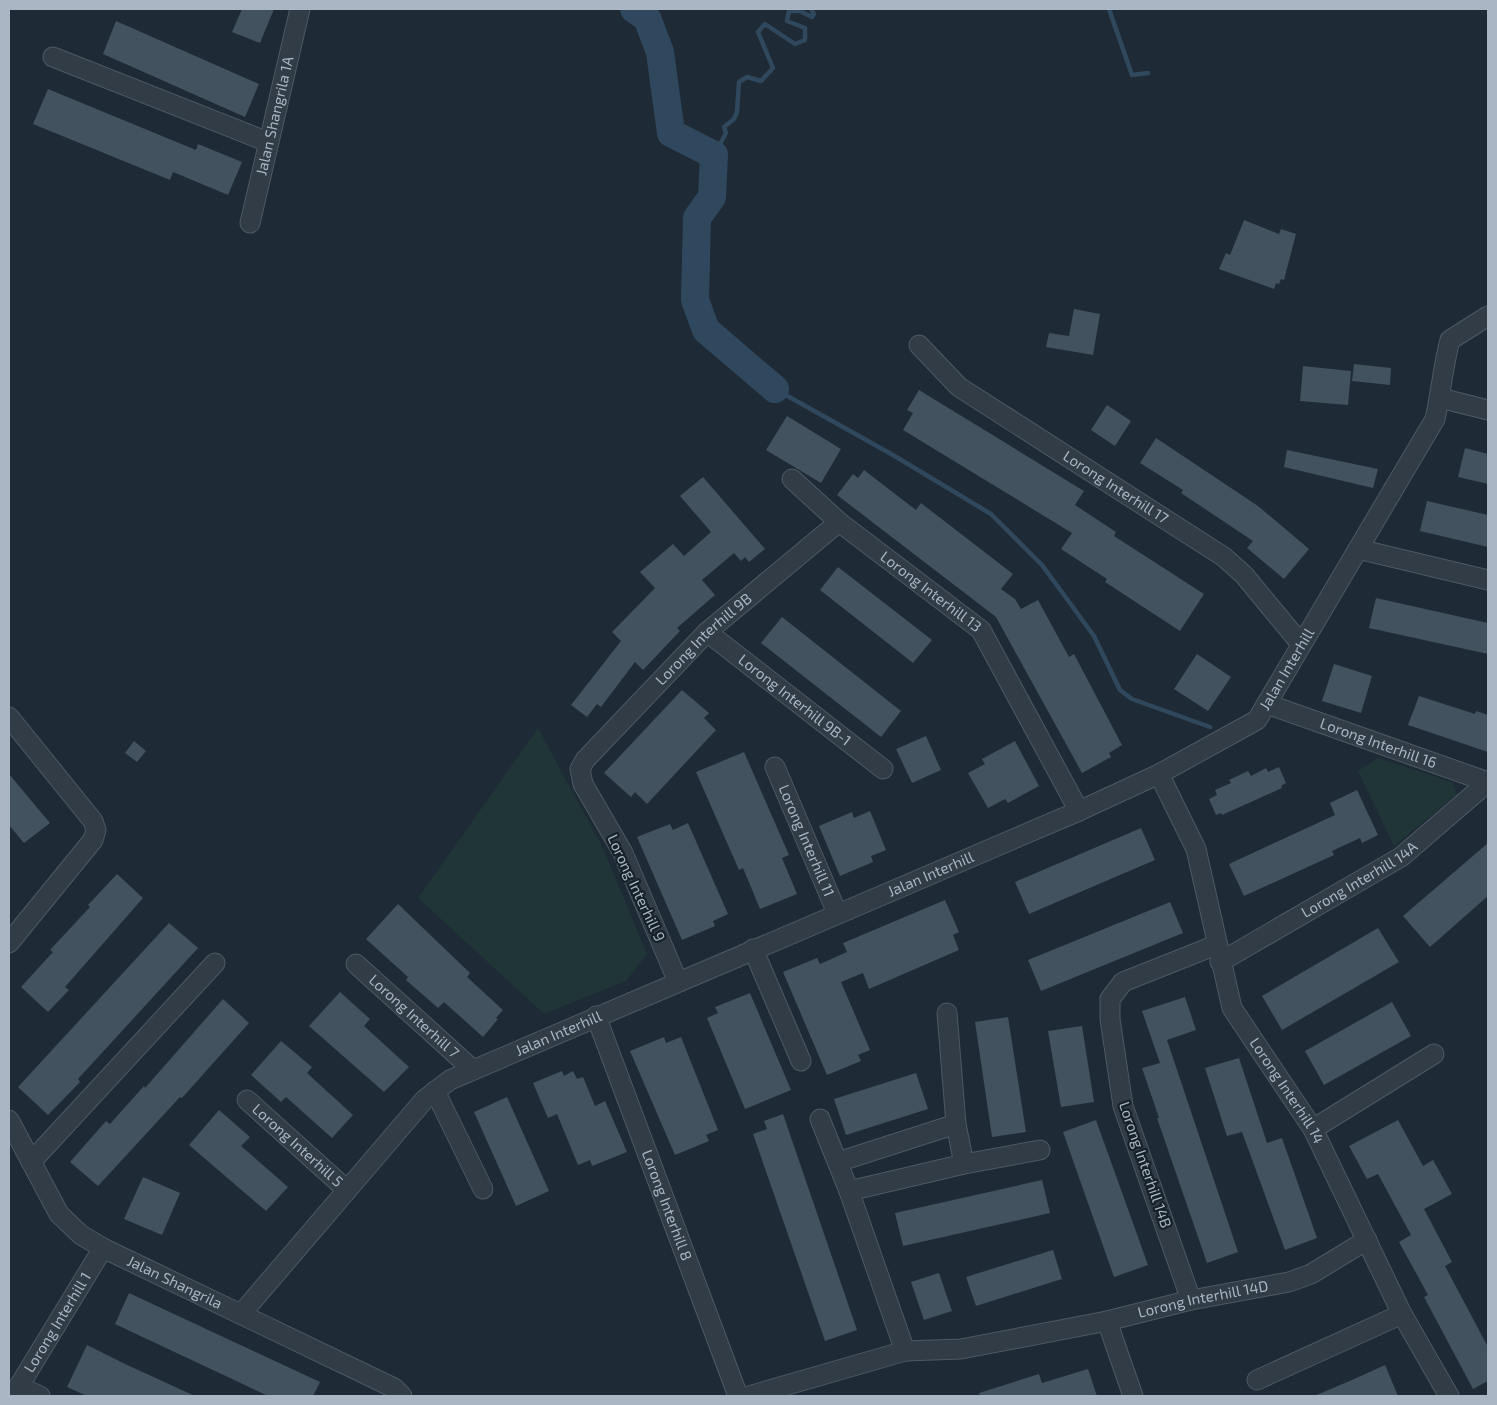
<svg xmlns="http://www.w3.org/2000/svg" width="1497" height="1405" font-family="'Exo 2',sans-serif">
  <rect width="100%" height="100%" fill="#1e2a35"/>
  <g fill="#203636">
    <polygon points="538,728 603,848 647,954 626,981 544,1014 418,898"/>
    <polygon points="1378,758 1452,782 1457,794 1394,846 1358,771"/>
  </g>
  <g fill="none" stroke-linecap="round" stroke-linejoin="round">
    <g stroke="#30485d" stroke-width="4.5">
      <polyline points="1109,9 1132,75 1148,73"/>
      <polyline points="714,155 726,133 724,127 734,119 737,112 739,82 747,77 761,81 773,68 758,32 765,24 795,44 805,40 805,28 787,21 789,11 800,11 812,17 814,14 811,9"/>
      <polyline points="775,389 893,455 991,514 1042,565 1094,636 1120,690 1132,699 1210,727"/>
    </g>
    <polyline stroke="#30485d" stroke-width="28" points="634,9 647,18 660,52 671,133 714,155 712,197 697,218 695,300 706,330 775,389"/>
  </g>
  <g fill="#43525f">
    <polygon points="242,9 274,9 260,43 232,32"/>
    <polygon points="116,21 259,84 245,117 103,54"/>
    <polygon points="48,89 196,150 198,144 242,162 228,195 173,172 170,180 33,124"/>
    <polygon points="1244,220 1279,234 1281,229 1296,234 1284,280 1281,279 1279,284 1276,283 1274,289 1219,269 1226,253 1230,255"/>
    <polygon points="1074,309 1100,314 1093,355 1046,347 1049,333 1069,336"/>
    <polygon points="1354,364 1391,368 1390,385 1352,381"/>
    <polygon points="1303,366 1351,371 1348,405 1300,401"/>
    <polygon points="919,390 1084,491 1075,505 1116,532 1114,536 1204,594 1180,631 1105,582 1107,579 1061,549 1072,533 903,430 913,413 907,410"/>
    <polygon points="1107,405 1131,421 1115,446 1091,430"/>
    <polygon points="787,416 841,449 821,483 766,450"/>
    <polygon points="1156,438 1258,506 1309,549 1284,579 1247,548 1253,541 1181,493 1183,490 1140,463"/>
    <polygon points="1465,448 1488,454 1488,484 1458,477"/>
    <polygon points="1287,450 1378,469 1373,488 1284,467"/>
    <polygon points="864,470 916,510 921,503 1013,574 1001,589 1015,599 1021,609 1038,600 1069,657 1074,654 1122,745 1109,753 1111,757 1082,773 996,617 837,495 853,474 858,478"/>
    <polygon points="703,477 765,549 749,562 745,557 741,561 734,553 702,580 715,595 677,628 680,631 643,670 635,662 601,707 597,704 587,717 571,705 621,641 612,632 655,588 640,572 673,544 684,556 711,532 680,496"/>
    <polygon points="1427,501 1488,515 1488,547 1420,531"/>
    <polygon points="838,567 932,640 913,663 820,590"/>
    <polygon points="1376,598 1488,623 1488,654 1369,628"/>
    <polygon points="782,617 901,711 881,737 761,643"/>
    <polygon points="1197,654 1231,677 1208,711 1174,689"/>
    <polygon points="1334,664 1372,676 1361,713 1322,701"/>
    <polygon points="682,690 709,713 704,718 716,730 647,804 635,792 631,797 604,773"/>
    <polygon points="1419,696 1475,714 1476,711 1488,715 1488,752 1408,725"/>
    <polygon points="926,736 941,770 912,783 896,749"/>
    <polygon points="134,741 146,751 137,762 125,753"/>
    <polygon points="1015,741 1039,786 1008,803 1005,799 988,808 968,773 985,764 982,759"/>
    <polygon points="744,752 789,855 782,858 797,894 760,909 743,868 739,870 696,772"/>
    <polygon points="1279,767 1286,783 1281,786 1282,788 1222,815 1221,813 1216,815 1209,799 1217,795 1215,790 1231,783 1229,780 1248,771 1251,776 1266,768 1268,772"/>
    <polygon points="9,774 50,823 24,843 9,825"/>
    <polygon points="1357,790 1378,835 1362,843 1360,838 1332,851 1334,855 1244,896 1229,864 1335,815 1330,803"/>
    <polygon points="870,811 886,850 871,856 873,862 840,876 819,826 852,812 854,818"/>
    <polygon points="688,823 728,914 713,921 715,926 682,940 637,837 670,824 673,830"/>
    <polygon points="1141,828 1155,860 1029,914 1015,882"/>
    <polygon points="1488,843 1488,896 1430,947 1403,916"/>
    <polygon points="117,874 143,898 65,987 69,990 48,1012 21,987 53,952 50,950 90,907 88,905"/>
    <polygon points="945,900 959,932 953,935 959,950 869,989 863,973 841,982 870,1050 858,1055 861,1061 827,1075 783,972 817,958 820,964 847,952 843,943"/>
    <polygon points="1170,902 1183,933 1041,991 1028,960"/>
    <polygon points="398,904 470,973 467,977 503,1010 496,1018 498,1019 483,1037 444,1002 438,1008 406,980 408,977 366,939"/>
    <polygon points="169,923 198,948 78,1079 80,1082 48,1115 18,1087"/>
    <polygon points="1378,928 1399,962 1282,1030 1262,996"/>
    <polygon points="340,992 370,1019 364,1026 409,1067 384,1092 309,1026"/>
    <polygon points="750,993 791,1090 745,1109 707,1018 718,1013 715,1007"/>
    <polygon points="1185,997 1196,1030 1167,1040 1238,1252 1207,1263 1157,1118 1159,1118 1142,1068 1160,1063 1142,1011"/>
    <polygon points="223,999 249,1023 182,1098 180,1097 98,1186 70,1162 106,1121 110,1124 144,1086 145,1088"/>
    <polygon points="1392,1002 1411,1036 1324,1085 1305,1051"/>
    <polygon points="1008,1017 1026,1132 992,1137 975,1022"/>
    <polygon points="1082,1026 1094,1102 1061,1107 1048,1031"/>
    <polygon points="664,1037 666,1043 681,1037 718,1130 706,1135 709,1141 675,1155 630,1051"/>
    <polygon points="281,1041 312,1067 307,1073 353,1115 332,1138 286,1097 281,1102 251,1075"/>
    <polygon points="1239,1058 1267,1143 1282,1138 1317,1238 1285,1250 1242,1132 1227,1136 1205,1068"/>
    <polygon points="562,1071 564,1076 573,1071 577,1079 583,1077 595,1106 605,1101 627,1152 592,1166 590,1160 578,1165 557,1114 548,1118 533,1083"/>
    <polygon points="916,1073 928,1109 846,1135 834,1099"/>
    <polygon points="507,1097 549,1191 516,1206 474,1112"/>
    <polygon points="219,1110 250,1137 241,1146 288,1187 266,1211 189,1145"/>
    <polygon points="783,1114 857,1330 825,1341 753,1134 767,1129 764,1121"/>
    <polygon points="1096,1120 1148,1265 1114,1277 1063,1132"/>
    <polygon points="1398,1120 1423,1166 1433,1160 1452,1194 1424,1209 1452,1262 1445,1266 1488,1347 1488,1381 1473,1389 1424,1297 1428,1295 1399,1242 1411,1235 1378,1174 1367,1179 1349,1146"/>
    <polygon points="143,1177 180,1193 162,1235 124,1219"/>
    <polygon points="1042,1180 1050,1213 903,1246 895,1213"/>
    <polygon points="1053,1250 1062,1279 976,1306 966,1277"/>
    <polygon points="939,1273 952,1311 924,1320 911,1282"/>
    <polygon points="129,1293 320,1382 313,1396 268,1396 115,1324"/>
    <polygon points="87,1345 125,1364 195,1396 87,1396 67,1387"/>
    <polygon points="1385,1365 1398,1396 1314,1396 1352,1380"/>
    <polygon points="1088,1369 1097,1396 980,1396 979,1393 1039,1374 1042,1383"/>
  </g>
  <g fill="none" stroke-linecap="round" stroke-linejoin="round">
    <g stroke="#4e5964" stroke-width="21">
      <g id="minor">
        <polyline points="53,57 268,142"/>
        <path id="s1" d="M 250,223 L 300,9"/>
        <path id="s2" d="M 919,345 L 959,387 L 1224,557 L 1244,575 L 1301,644"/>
        <polyline points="1440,398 1488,410"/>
        <path id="s3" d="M 792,479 L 839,522 L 981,630 L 1079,811"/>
        <polyline points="1358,549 1488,580"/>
        <path id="s4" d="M 707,632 L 883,769"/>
        <path id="s5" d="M 1267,704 L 1488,782"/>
        <polyline points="9,717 93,821 96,830 93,840 9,943"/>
        <path id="s6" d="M 775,767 L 837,913"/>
        <path id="s7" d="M 1159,774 L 1196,849 L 1232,1008 L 1313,1129 L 1402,1314 L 1449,1396"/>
        <polyline points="753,949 801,1061"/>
        <path id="s8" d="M 1220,962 L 1401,857 L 1488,782"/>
        <path id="s9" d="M 356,964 L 472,1069"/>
        <path id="s10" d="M 678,982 L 623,853 L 583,784 L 580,769 L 585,760 L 707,632 L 839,522"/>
        <polyline points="947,1013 956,1124 964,1164"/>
        <path id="s11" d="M 596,1016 L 738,1396"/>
        <polyline points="435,1091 483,1189"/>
        <path id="s12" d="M 247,1100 L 347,1190"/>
        <polyline points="820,1119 849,1191 905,1351"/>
        <path id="s13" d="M 9,1120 L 59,1214 L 81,1235 L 103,1248 L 394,1388 L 402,1396"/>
        <polyline points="1313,1129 1434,1054"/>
        <polyline points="31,1162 215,963"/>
        <polyline points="838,1162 956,1124"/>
        <polyline points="849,1191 964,1164 1040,1150"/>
        <polyline points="1191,1300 1123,1106 1110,1019 1110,999 1123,982 1216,945"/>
        <path id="s14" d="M 242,1313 L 425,1099 L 450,1080 L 1079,811 L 1159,774 L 1257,720 L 1435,419 C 1441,393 1443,366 1450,340 L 1488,316"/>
        <polyline points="1257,1380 1402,1314"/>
        <polyline points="20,1387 40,1396"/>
        <path id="s15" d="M 13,1396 L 103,1248"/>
        <polyline points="749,1396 905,1351 961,1349 1107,1321"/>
        <path id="s16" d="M 1133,1396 L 1107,1321 L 1191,1300 L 1289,1282 L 1311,1274 L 1367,1240"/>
      </g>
    </g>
    <use href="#minor" stroke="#313c46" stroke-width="19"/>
  </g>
  <g text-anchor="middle" stroke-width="4.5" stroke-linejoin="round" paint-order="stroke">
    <g font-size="15" fill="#aab6c3" stroke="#17212a">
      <text dy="5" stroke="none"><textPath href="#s1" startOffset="110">Jalan Shangrila 1A</textPath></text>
      <text dy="5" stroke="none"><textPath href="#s2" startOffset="244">Lorong Interhill 17</textPath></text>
      <text dy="5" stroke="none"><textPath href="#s3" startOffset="179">Lorong Interhill 13</textPath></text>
      <text dy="5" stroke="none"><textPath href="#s10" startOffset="415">Lorong Interhill 9B</textPath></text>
      <text dy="5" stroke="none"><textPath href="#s14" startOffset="1256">Jalan Interhill</textPath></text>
      <text dy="5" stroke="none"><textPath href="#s4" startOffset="111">Lorong Interhill 9B-1</textPath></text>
      <text dy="5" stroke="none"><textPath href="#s5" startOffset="118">Lorong Interhill 16</textPath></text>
      <text dy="5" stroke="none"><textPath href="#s6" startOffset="80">Lorong Interhill 11</textPath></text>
      <text dy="5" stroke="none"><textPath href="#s14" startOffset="836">Jalan Interhill</textPath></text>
      <text dy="5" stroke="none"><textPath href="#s8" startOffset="162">Lorong Interhill 14A</textPath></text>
      <text transform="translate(636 888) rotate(65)" y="5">Lorong Interhill 9</text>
      <text dy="5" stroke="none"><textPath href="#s9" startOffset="78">Lorong Interhill 7</textPath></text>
      <text dy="5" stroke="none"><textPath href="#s14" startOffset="431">Jalan Interhill</textPath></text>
      <text dy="5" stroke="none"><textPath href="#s7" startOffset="346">Lorong Interhill 14</textPath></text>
      <text dy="5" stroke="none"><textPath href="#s12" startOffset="68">Lorong Interhill 5</textPath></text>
      <text transform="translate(1145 1165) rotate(71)" y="5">Lorong Interhill 14B</text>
      <text dy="5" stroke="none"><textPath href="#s11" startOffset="202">Lorong Interhill 8</textPath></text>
      <text dy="5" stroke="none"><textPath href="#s13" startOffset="242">Jalan Shangrila</textPath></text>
      <text dy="5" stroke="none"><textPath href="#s16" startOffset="178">Lorong Interhill 14D</textPath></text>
      <text dy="5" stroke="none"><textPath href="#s15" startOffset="86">Lorong Interhill 1</textPath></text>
    </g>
  </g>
  <rect width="1497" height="1405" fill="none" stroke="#aab6c3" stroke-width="20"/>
</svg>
